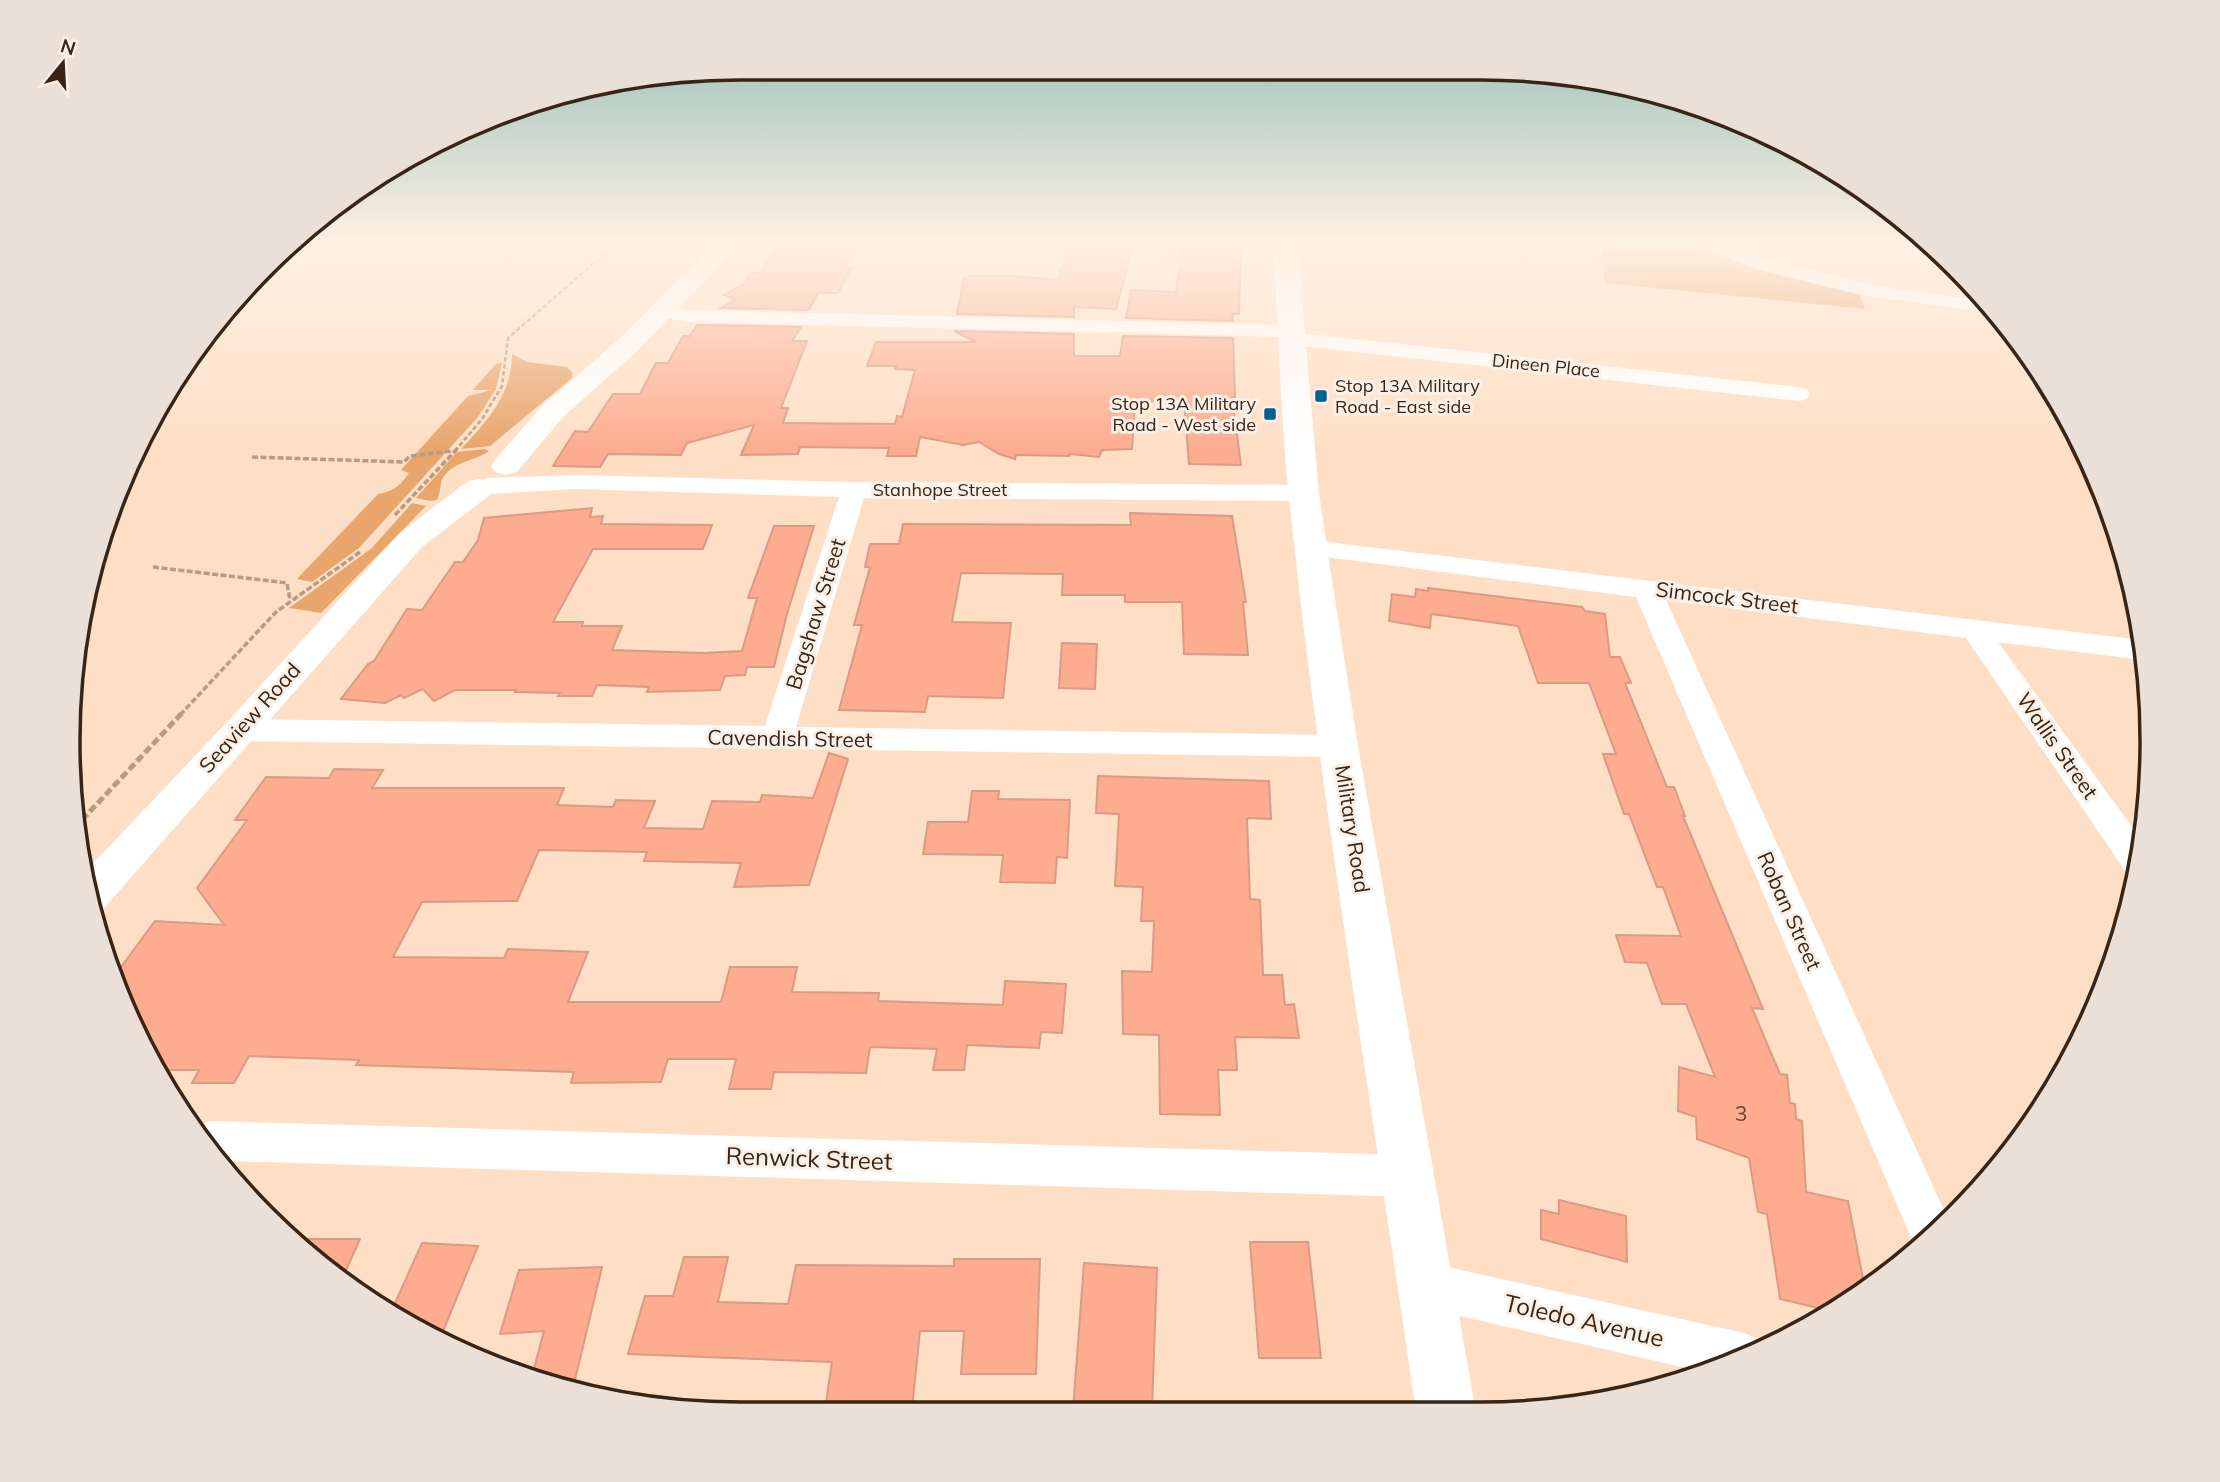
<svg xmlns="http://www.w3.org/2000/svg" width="2220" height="1482" font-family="Mulish,sans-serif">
  <rect width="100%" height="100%" fill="#fedfc5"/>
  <g fill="#e8a56c">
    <polygon points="1601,243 1684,243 1762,271 1860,295 1865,309 1605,283"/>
    <path d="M 512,354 L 527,362 L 567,367 L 572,372 L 572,378 L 490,446 L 461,449 C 487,421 512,395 512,354 Z"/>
    <path d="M 502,363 L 496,389 L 478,417 L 359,548 L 312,582 L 297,579 L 378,494 C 394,491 400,486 409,473 L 401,470 L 468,396 L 492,390 L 473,390 L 496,364 Z"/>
    <path d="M 485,449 L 489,451 C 474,462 447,462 441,483 C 440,489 440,493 437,500 L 430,501 L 416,498 L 457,452 Z"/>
    <polygon points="412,503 426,506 321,613 289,608 372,548"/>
  </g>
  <g fill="#fdac8f" stroke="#d99b85" stroke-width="2">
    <polygon points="779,243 858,243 845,267 851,268 838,293 818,293 809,310 721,308 736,299 724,295 745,283 751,273 760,273"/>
    <polygon points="1070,243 1134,243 1116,309 1074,307 1074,317 957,314 964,278 969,279 969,276 1014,276 1058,280"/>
    <polygon points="1183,244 1241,247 1239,314 1232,314 1233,321 1126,318 1131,290 1176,292"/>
    <polygon points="697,325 801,327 792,341 807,341 781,408 788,408 783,423 895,424 897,416 902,417 915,370 895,369 896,366 867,366 876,342 976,342 954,331 1074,334 1074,356 1120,356 1123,336 1233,338 1235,397 1232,397 1241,465 1189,464 1184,402 1135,401 1132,449 1102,450 1099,457 1070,454 1069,456 1016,455 1015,459 999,454 979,442 963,445 920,437 916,456 887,456 889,448 800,447 798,454 741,455 754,425 687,443 681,455 608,454 600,467 553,466 575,431 588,432 613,394 640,394 656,363 668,363 683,336 690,336"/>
    <polygon points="592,508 590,517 603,516 601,524 712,525 703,549 593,549 553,622 583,622 582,626 622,626 612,650 703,653 742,651 757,598 748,598 774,526 814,526 787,614 774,667 747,667 745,675 725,676 720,690 647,692 649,687 597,685 592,696 558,696 560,693 515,692 516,690 455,690 434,701 423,689 404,698 401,695 385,703 341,699 368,664 374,661 407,609 422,610 455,562 463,562 478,540 484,518"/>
    <polygon points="1130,513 1232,516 1246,602 1243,602 1248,655 1184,654 1182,602 1125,602 1125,595 1062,595 1063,574 961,573 952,622 1011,623 1003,698 928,696 925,712 839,710 862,625 854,625 870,567 865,567 870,544 899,544 903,524 1131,525"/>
    <polygon points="1428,588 1582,607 1585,611 1605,614 1610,657 1620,657 1631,683 1625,683 1667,787 1674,787 1685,816 1683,816 1763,1009 1752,1008 1780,1074 1787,1075 1790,1103 1795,1104 1796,1119 1802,1121 1806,1192 1848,1201 1865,1289 1831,1311 1780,1299 1767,1214 1758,1212 1749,1158 1697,1139 1696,1117 1678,1111 1679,1067 1715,1077 1686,1004 1662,1004 1647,963 1625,962 1616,935 1681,936 1663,887 1657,887 1629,814 1624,814 1603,754 1616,754 1589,683 1538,683 1518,626 1431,614 1430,628 1389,621 1392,594 1415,597 1416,589 1428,591"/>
    <polygon points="1062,643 1097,644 1095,689 1059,688"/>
    <polygon points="829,753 848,759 809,885 734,887 741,863 644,861 647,852 539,850 517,901 422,902 393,957 504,958 508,949 588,952 568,1002 721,1002 730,967 797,967 792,992 879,993 878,1001 1003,1005 1005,981 1066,984 1062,1033 1041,1032 1039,1048 967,1045 964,1070 933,1070 937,1049 870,1047 866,1073 774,1072 771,1089 729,1089 736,1059 668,1059 661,1082 571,1083 574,1072 356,1065 359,1060 249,1056 234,1083 192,1083 199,1070 155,1070 116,974 155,921 224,925 197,888 247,820 235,820 266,777 329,778 334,769 383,770 372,788 564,788 557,805 613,807 616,800 655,801 644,828 703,829 712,801 760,802 762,795 813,798"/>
    <polygon points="1098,776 1269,781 1271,819 1247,818 1250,899 1260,900 1263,975 1282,975 1285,1005 1294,1004 1299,1038 1235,1037 1237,1070 1218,1070 1220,1115 1160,1114 1159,1035 1123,1034 1122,971 1152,972 1154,921 1141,921 1143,887 1115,886 1119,814 1096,813"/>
    <polygon points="972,791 999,791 998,799 1070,800 1067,858 1057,857 1055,883 1000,882 1003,855 923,854 928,822 968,822"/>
    <polygon points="1559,1200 1626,1216 1627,1262 1541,1239 1541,1210 1559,1214"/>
    <polygon points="291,1239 360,1239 343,1277 297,1247"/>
    <polygon points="1250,1242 1308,1242 1321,1358 1259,1358"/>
    <polygon points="422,1243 478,1246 439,1341 392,1310"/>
    <polygon points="684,1257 728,1257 718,1302 788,1304 796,1265 954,1266 954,1259 1040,1259 1036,1374 961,1374 964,1331 920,1331 912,1409 825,1409 832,1362 628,1354 645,1296 673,1296"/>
    <polygon points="1084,1263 1157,1268 1152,1410 1073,1410"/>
    <polygon points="602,1267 574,1384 533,1372 544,1331 500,1334 519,1270"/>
  </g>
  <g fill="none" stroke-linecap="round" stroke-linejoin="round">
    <g stroke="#b69b85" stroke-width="2.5" stroke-dasharray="4.5 2.5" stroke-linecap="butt">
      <polyline points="473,243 604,252"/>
      <polyline points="455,451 482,419 502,386 508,338 617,243"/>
    </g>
    <g stroke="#b69b85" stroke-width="3.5" stroke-dasharray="6 2.5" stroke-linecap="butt">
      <polyline points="252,457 404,462 410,456 452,451"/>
      <polyline points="395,515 457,449"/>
      <polyline points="153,567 287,583 290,600"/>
      <polyline points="180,715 276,612 360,552"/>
    </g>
    <polyline stroke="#b69b85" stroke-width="5" stroke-dasharray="8 3.5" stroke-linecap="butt" points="82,820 182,713"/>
    <g fill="#fff" fill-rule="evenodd">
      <polygon points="1702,243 1727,243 1765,259 1873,285 1984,301 1995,313 1873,297 1751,267 1704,247"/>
      <polygon points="662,306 689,310 1291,325 1298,327 1302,331 1300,333 1799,387 1807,389 1810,394 1807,399 1799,401 1292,345 1284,344 1283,337 689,322 655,316 652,312 655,308"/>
      <polygon points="576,475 854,482 1304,485 1313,488 1317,493 1313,498 1304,501 864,498 796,727 1339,735 1350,738 1355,746 1350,754 1339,757 242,741 231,738 226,730 231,722 242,719 765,726 839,497 576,489 488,494 479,491 475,486 479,481 488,478"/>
      <polygon points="1311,540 2141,640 2143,660 1998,642 2143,842 2135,875 2126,872 1966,638 1666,600 1948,1219 1916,1249 1636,597 1302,554 1298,548 1302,542"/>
      <polygon points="210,1121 1407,1155 1422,1161 1428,1176 1422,1191 1407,1197 227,1161 198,1126"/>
      <polygon points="1425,1262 1744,1333 1761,1340 1764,1349 1704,1372 1425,1308 1409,1301 1402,1285 1409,1269"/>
    </g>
    <g fill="#fff" fill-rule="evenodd">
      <polygon points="716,243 741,243 635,353 563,417 517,472 506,475 495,472 491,466 495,460 543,405 617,341"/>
      <path d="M 1273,243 L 1297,243 L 1319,493 L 1327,548 L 1358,746 L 1476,1412 L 1416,1412 C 1372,1107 1321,803 1289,497 C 1280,413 1279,328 1273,243 Z"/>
      <polygon points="479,479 490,481 494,488 490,495 422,547 104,908 91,913 87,870 229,720 400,533 468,481"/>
    </g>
  </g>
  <linearGradient id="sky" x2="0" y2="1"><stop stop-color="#8fbab1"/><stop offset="0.54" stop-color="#fff1e5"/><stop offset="1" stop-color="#fff1e5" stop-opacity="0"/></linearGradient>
  <rect width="2220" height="451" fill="url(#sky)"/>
  <g fill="#006090" stroke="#fbf0e8" stroke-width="2.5">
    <rect x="1314" y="389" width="14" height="14" rx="3.5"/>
    <rect x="1263" y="407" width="14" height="14" rx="3.5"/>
  </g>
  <g text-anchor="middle" stroke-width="6" stroke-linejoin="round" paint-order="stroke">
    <g font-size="18" fill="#392515" stroke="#fbf0e8">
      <text transform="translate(1546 366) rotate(6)" y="6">Dineen Place</text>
      <text x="940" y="496">Stanhope Street</text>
    </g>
    <g font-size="18" fill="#392515" stroke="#fbf0e8" text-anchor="start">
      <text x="1335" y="392">Stop 13A Military<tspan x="1335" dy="21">Road - East side</tspan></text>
      <text x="1256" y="410" text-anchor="end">Stop 13A Military<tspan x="1256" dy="21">Road - West side</tspan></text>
    </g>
    <g font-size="21" fill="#392515" stroke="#fbf0e8">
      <text transform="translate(1727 598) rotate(7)" y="7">Simcock Street</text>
      <text transform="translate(816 614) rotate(-73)" y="7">Bagshaw Street</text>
      <text transform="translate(250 718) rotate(-48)" y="7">Seaview Road</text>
      <text transform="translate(790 739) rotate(1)" y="7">Cavendish Street</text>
      <text transform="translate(2057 746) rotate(55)" y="7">Wallis Street</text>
      <text transform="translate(1352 829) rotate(81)" y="7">Military Road</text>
      <text transform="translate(1789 911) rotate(66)" y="7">Roban Street</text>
    </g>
    <g font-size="21" fill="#6a4734">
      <text x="1741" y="1121">3</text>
    </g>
    <g font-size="24" fill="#392515" stroke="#fbf0e8">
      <text transform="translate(809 1159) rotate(2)" y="8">Renwick Street</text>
      <text transform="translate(1584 1321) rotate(13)" y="8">Toledo Avenue</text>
    </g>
  </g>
  <path d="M0 0H2220V1482H0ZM740 80H1480A660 660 0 0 1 2140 740V742A660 660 0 0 1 1480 1402H740A660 660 0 0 1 80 742V740A660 660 0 0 1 740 80Z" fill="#ebe0d7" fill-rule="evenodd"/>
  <path fill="none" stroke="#392515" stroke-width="3.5" d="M740 80H1480A660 660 0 0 1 2140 740V742A660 660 0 0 1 1480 1402H740A660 660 0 0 1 80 742V740A660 660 0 0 1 740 80Z"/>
  <g transform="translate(63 63) rotate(18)" stroke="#fbf0e8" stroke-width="5" paint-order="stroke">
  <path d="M0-5L12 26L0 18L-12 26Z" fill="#392515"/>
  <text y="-10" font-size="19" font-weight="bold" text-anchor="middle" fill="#392515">N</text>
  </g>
</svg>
